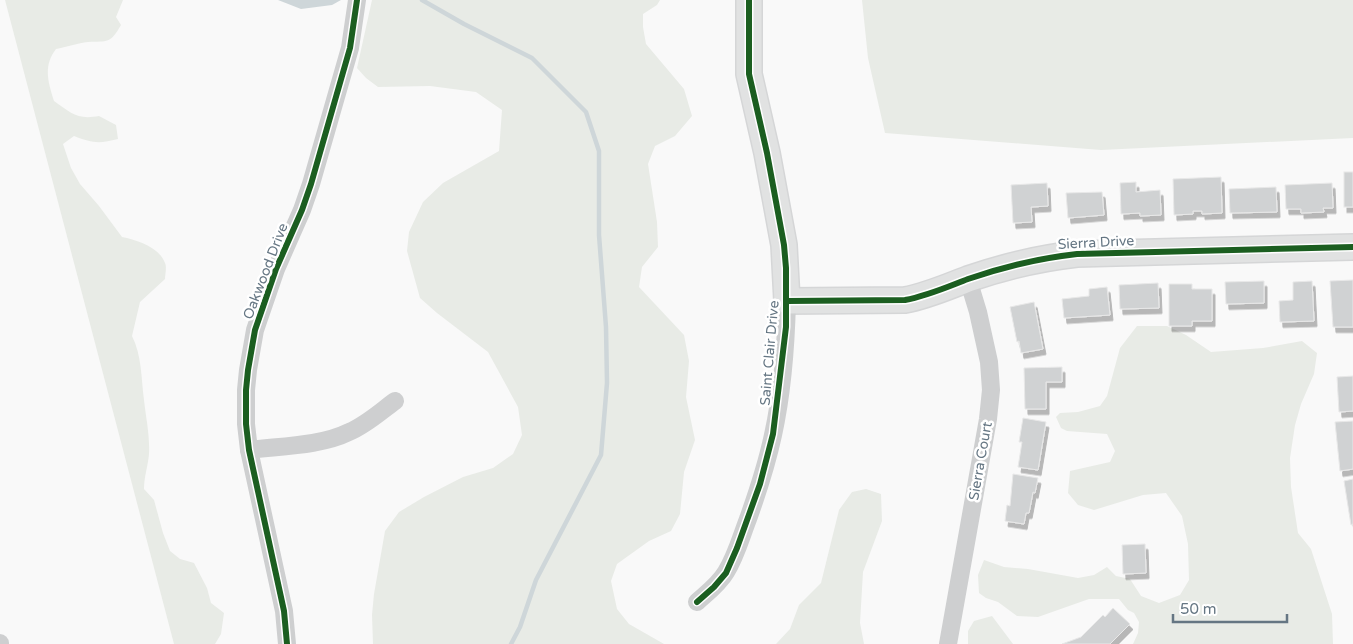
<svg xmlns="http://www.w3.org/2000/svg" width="1353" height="644" font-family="'Varela Round',sans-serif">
  <defs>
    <filter id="shadow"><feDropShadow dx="3" dy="5.5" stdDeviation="0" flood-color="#0004"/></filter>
  </defs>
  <rect width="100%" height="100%" fill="#f9f9f9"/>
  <g fill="#e8ebe6">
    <path d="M 5,0 L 123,0 L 116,17 L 121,25 C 110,44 108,41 88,42 C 78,43 66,47 56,49 C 43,66 48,82 54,101 C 71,113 77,120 99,116 L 116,125 L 118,139 C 99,144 92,143 74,136 L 63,144 L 71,168 L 80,184 L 99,206 L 122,237 C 137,240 159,247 165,263 C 167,267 165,275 165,279 L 140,302 L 132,336 C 142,356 141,377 144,400 C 146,418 150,436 149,454 C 148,466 144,477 144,489 L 154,500 L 163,533 L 170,551 L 180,559 L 194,563 L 207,588 L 211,603 L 224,613 L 221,634 L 215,644 L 174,644 Z"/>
    <polygon points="372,0 660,0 657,5 643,14 643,27 646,44 684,89 692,116 675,136 655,146 648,164 657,222 658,247 642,267 639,287 684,335 689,361 686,397 695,440 684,472 680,514 671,531 649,541 617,564 611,581 617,609 629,624 664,644 373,644 372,615 374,594 385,531 399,512 424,497 463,477 493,468 513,454 522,435 518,407 488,352 437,313 420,298 407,251 409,232 423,202 443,183 499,151 502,110 476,92 430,86 378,87 366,78 357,68"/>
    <polygon points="862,0 1353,0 1353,138 1101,150 885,133 868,58"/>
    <polygon points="1137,326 1167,326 1186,335 1211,352 1263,348 1302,341 1317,353 1314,374 1301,404 1295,425 1290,458 1291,487 1298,533 1311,549 1332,614 1333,644 1133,644 1138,633 1139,622 1134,613 1128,610 1119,599 1089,599 1038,617 1017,616 998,602 986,598 979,593 978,575 984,560 1004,567 1028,569 1078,578 1094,575 1107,567 1116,576 1130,579 1141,596 1159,603 1180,595 1189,580 1188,544 1182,516 1166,493 1143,495 1094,510 1078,505 1068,493 1070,471 1110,462 1115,451 1107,434 1067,431 1061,428 1056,417 1060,413 1078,412 1100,406 1107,396 1120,348"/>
    <polygon points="866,489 881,494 882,521 863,572 860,623 864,644 776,644 790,629 799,605 821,583 839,510 852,492"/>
    <polygon points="992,616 1013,644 968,644 968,631 974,621"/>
  </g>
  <polygon fill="#ced6d9" points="278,0 341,0 332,5 301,9"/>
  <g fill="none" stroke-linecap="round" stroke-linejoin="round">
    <polyline stroke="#ced6d9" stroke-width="4.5" points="422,0 464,24 532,58 586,112 599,151 599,235 606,327 607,383 601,455 536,580 520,627 511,644"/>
  </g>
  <g fill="#d0d2d3" stroke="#e8e8e8" filter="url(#shadow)">
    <rect x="1344" y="172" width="9" height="35"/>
    <polygon points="1221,177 1222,213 1202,214 1202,211 1193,211 1193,214 1174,215 1173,179"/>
    <polygon points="1136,182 1136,192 1160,190 1161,215 1140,216 1140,213 1121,214 1120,183"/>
    <polygon points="1047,183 1048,206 1031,207 1032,222 1013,223 1011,185"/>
    <polygon points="1332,183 1333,208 1323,208 1324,212 1301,213 1301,209 1286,209 1285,185"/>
    <polygon points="1276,187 1277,212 1230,213 1229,189"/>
    <polygon points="1102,192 1104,215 1068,218 1066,193"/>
    <polygon points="1353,280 1353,327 1333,327 1330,281"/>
    <polygon points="1264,281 1264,303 1226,304 1225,282"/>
    <polygon points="1312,281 1314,321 1280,322 1279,301 1293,300 1293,282"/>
    <polygon points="1158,283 1159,308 1120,309 1119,285"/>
    <polygon points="1169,284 1192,284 1192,289 1212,289 1212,321 1192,321 1192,326 1169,326"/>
    <polygon points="1107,287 1110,315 1064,318 1062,299 1089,296 1089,289"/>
    <polygon points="1034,302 1043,349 1021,353 1019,341 1017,342 1010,307"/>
    <polygon points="1062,367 1062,382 1046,382 1046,409 1025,409 1024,368"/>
    <polygon points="1353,376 1353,411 1339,412 1337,377"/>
    <polygon points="1023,418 1046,422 1038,470 1018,467 1022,442 1019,442"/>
    <polygon points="1353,421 1353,469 1340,471 1335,422"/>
    <polygon points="1013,474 1038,478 1035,493 1033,492 1029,513 1026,513 1024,524 1005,521 1007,505 1010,506"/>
    <polygon points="1353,479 1353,524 1351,525 1344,481"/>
    <polygon points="1145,544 1146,573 1123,574 1122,545"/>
    <polygon points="1113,608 1130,624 1110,644 1062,644 1081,637 1103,615 1105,617"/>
  </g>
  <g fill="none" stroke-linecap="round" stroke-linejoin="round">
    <g stroke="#d5d6d7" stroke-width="28">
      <path id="secondary" d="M 749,0 L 749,74 L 767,153 L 784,245 L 787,301 L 905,300 C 927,296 947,287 968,279 C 1003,267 1040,258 1077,254 L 1353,247"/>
    </g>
    <g stroke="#cecfd0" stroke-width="18">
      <path d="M 249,450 C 280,446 321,446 349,432 C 366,425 380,412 395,401"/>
      <path d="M 697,602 C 707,593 719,584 726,572 C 736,556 741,537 748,519 C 758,491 767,463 773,435 C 782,394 786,343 787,301"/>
      <polyline points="0,643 0,644"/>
      <polyline points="287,644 284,611 249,450 246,424 246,390 248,370 255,330 276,269 302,210 311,184 350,48 357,0"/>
      <polyline points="948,644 988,419 991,390 989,362 978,312 968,279"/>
    </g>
    <use href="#secondary" stroke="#e1e2e2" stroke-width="25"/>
    <g stroke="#fff" stroke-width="9">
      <g id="cycleway">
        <path d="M 787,301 L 905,300 C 927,296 947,287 968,279 C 1003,267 1040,258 1077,254 L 1353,247"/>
        <polyline points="697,602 714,587 726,573 737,548 760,484 773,434 786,327 786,268 784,245 767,153 749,74 749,0"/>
        <polyline points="287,644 284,611 249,450 246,424 246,390 248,370 255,330 276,269 302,210 311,184 350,48 357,0"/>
      </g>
    </g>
    <use href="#cycleway" stroke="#1b5e20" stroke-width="6"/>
  </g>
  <g text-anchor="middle" stroke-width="5" stroke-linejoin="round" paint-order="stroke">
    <g font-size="14" fill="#657683" stroke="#fff">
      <text transform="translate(1096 242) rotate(-3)" y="5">Sierra Drive</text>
      <text transform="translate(265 271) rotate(-69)" y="5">Oakwood Drive</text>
      <text transform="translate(769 353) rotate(-85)" y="5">Saint Clair Drive</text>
      <text transform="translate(980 461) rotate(-80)" y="5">Sierra Court</text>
    </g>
  </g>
  <path d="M1173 614v8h114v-8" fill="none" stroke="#657683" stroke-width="2.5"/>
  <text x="1180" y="614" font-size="15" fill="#657683" stroke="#ffffff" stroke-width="4" paint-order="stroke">50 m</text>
</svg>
